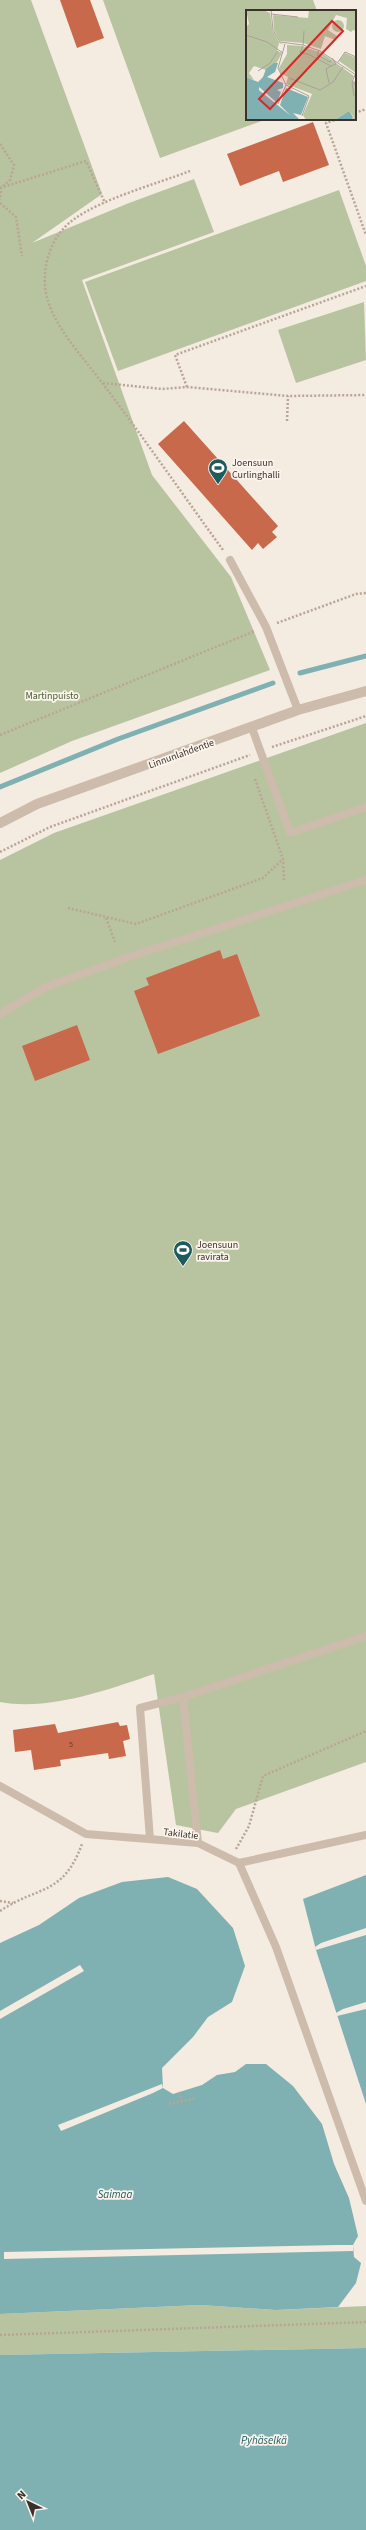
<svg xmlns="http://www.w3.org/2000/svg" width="366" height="2530" font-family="'Source Sans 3',sans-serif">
  <rect width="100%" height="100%" fill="#f4ebe1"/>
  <g fill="#b8c4a0">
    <polygon points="0,0 31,0 102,194 32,243 129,203 194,179 214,232 82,280 152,475 231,577 270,670 72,741 0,773"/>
    <polygon points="103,0 313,0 317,11 247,11 247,119 267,119 160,158"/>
    <polygon points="339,190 366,266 366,281 118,371 85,282"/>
    <polygon points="364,302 366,360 296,383 278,330"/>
    <path d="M 366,723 L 366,1762 L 236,1809 L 218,1833 L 176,1825 L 154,1674 C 107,1690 50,1711 0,1702 L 0,860 L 54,833 Z"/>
    <polygon points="201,2305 276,2310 366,2306 366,2348 0,2355 0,2314"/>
  </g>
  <g fill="#7fb0b2">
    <polygon points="366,1875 366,2104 316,1950 303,1899"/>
    <polygon points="168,1877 197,1889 233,1928 245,1966 232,2002 208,2017 193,2037 162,2068 163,2088 173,2094 202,2085 217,2075 235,2072 246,2064 266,2064 293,2086 322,2124 334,2164 349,2198 358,2236 353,2245 354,2257 361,2263 356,2283 338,2307 276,2310 201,2305 0,2314 0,1943 39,1925 79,1898 122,1882"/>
    <polygon points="366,2348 366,2530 0,2530 0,2355"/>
  </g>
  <g fill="#f4ebe1">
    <polygon points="366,1928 366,1935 316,1950 315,1947 321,1943"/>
    <polygon points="80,1965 84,1971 0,2019 0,2011"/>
    <polygon points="366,2002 366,2009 337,2016 336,2013 343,2009"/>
    <polygon points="162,2084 163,2088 153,2093 61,2131 58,2125"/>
    <polygon points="338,2245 353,2245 353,2251 4,2259 4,2252"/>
  </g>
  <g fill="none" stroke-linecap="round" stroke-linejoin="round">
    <g stroke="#7fb0b2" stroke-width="5">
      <polyline points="300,673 366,656"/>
      <polyline points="0,787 118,739 273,683"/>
    </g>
  </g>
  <g fill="#c8694b">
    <polygon points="60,0 90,0 104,38 77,48"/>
    <polygon points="313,122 329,165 283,182 279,171 240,186 227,154"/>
    <polygon points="184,421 278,526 272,532 277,537 263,549 258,543 252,550 158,444"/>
    <polygon points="220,950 223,959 237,954 260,1016 158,1054 134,991 149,985 146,978"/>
    <polygon points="77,1025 90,1060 35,1081 22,1046"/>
    <polygon points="118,1722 120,1726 127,1725 130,1739 123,1741 126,1756 109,1759 108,1753 60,1760 61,1766 34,1770 31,1750 15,1752 13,1730 55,1724 58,1733"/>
  </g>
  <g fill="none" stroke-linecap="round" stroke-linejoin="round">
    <g stroke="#b9a596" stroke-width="2.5" stroke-dasharray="2 2" stroke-linecap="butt">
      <polyline points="355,113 366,109"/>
      <polyline points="338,119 326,123 366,235"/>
      <polyline points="0,144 14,165 10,180 1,188 0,200"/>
      <path d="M 190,171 C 156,184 101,199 73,220 C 49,237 39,274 48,301 C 58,332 84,358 103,384 C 144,438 183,495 223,550"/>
      <polyline points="0,188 86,161 105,203"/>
      <polyline points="0,203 16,217 22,256"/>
      <polyline points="103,383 162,389 187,387 288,396 366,395"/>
      <polyline points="187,387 175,355 366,286"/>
      <polyline points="287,421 288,396"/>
      <polyline points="277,623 356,594 366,593"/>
      <polyline points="0,735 255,631"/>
      <polyline points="272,747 366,716"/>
      <polyline points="255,779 283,859 284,880"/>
      <polyline points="0,852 50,827 250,755"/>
      <polyline points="68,908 136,924 263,878 283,859"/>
      <polyline points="106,918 115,942"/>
      <polyline points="236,1849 249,1826 263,1776 366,1731"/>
      <polyline points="0,1901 13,1903"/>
      <path d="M 0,1911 C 39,1885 63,1896 82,1844"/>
      <polyline points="179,2092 182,2101"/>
      <polyline points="169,2104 196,2098"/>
      <polyline points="0,2335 366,2322"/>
    </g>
    <g stroke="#cdbbac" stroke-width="8">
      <polyline points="230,560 266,627 298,710"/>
      <polyline points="252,728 290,833 366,807"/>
      <polyline points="0,1014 46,987 126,958 366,880"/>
      <polyline points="183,1697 366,1636"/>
      <polyline points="0,1786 86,1834 198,1843 239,1863 366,1835"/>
      <polyline points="150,1839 140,1708 183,1697 198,1843"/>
      <polyline points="239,1863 276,1947 366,2201"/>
    </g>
    <polyline stroke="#cdbbac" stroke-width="10" points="0,823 37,804 298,710 366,691"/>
  </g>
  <defs>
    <g id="stadium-pin" transform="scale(1)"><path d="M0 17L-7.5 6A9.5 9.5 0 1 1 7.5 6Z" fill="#1f5a5e" stroke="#fbf5ee"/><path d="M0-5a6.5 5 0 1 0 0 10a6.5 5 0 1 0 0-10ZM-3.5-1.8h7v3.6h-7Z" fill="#fff"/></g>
  </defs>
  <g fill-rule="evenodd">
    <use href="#stadium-pin" x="218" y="468"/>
    <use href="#stadium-pin" x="183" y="1250"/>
  </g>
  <g text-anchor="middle" stroke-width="3.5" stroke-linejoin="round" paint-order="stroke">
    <g font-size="8" fill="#5e3e33">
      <text x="71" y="1747">5</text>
    </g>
    <g font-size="10" fill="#3b302b" stroke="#fbf5ee" text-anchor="start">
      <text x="232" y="466">Joensuun<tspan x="232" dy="12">Curlinghalli</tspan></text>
      <text x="197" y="1248">Joensuun<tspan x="197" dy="12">ravirata</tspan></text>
    </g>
    <g font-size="10" fill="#4a5a2e" stroke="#fbf5ee">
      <text x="52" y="699">Martinpuisto</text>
    </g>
    <g font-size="10" fill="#3b302b" stroke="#fbf5ee">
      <text transform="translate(181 753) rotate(-20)" y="4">Linnunlahdentie</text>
      <text transform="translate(181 1833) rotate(7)" y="4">Takilatie</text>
    </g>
    <g font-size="11" font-style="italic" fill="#1f5a5e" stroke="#fbf5ee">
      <text x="115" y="2198">Saimaa</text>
      <text x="264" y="2444">Pyhäselkä</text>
    </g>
  </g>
  <g transform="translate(246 10)">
    <rect width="110" height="110" fill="#f4ebe1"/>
    <path d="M 0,0 L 17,0 L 24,3 L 27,23 L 27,21 L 33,32 L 39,35 L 33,33 L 31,41 L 36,43 L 30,54 L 20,60 L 8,56 L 3,63 L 8,70 L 0,67 L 0,17 L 3,14 ZM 63,0 L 110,0 L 110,21 L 107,20 L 105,22 L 100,19 L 101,8 L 90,5 L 82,20 L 91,26 L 89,30 L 79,26 L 75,39 L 57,33 L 34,31 L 28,20 L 27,5 L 62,8 ZM86 16a6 6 0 1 1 12 0a6 6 0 1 1-12 0ZM 41,35 L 56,36 L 76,43 L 108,66 L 106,70 L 110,72 L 110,110 L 106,110 L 108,107 L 103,101 L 89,110 L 60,110 L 57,105 L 66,84 L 40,74 L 42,67 L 34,63 L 33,58 L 41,44 ZM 99,43 L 110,48 L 110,63 L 93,51 Z" fill="#b8c4a0"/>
    <path d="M 28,53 L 32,53 L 29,62 L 21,67 L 37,73 L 37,78 L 31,80 L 35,82 L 32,90 L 30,92 L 13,77 L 13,80 L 45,106 L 34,95 L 40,78 L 62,87 L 55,105 L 47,103 L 54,110 L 0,110 L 0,67 L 12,72 L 17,67 L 20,59 ZM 103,101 L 107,107 L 106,110 L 89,110 Z" fill="#7fb0b2"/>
    <path fill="none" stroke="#aaa098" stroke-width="1" d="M 25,0 L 27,20 L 34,32 L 57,35 L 74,41 L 110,65M 25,4 L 52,7M 0,25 L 21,32 L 37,43M 39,34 L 32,58 L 40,75 L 63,86 L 56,106M 57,35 L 58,21M 57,36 L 54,43 L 62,44 L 85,56 L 90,54 L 86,48M 73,40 L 71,45 L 84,52 L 85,50M 92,52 L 99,42 L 110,47M 12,61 L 24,53 L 32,41M 109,65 L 106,72 L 110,75M 43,68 L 74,80 L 87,72 L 97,57M 83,73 L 80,59 L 85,56M 106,73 L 108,86M 32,94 L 40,75"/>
    <path fill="#d62828" fill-opacity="0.15" stroke="#d62828" stroke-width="2" d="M 86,11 L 97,21 L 24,99 L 13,89 Z"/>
    <rect width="110" height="110" fill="none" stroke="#3b302b" stroke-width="2"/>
  </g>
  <g transform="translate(28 2502) rotate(317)" stroke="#fbf5ee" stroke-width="3" paint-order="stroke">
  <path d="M0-3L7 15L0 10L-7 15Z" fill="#3b302b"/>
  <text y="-6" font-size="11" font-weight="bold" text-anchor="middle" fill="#3b302b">N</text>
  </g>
</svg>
